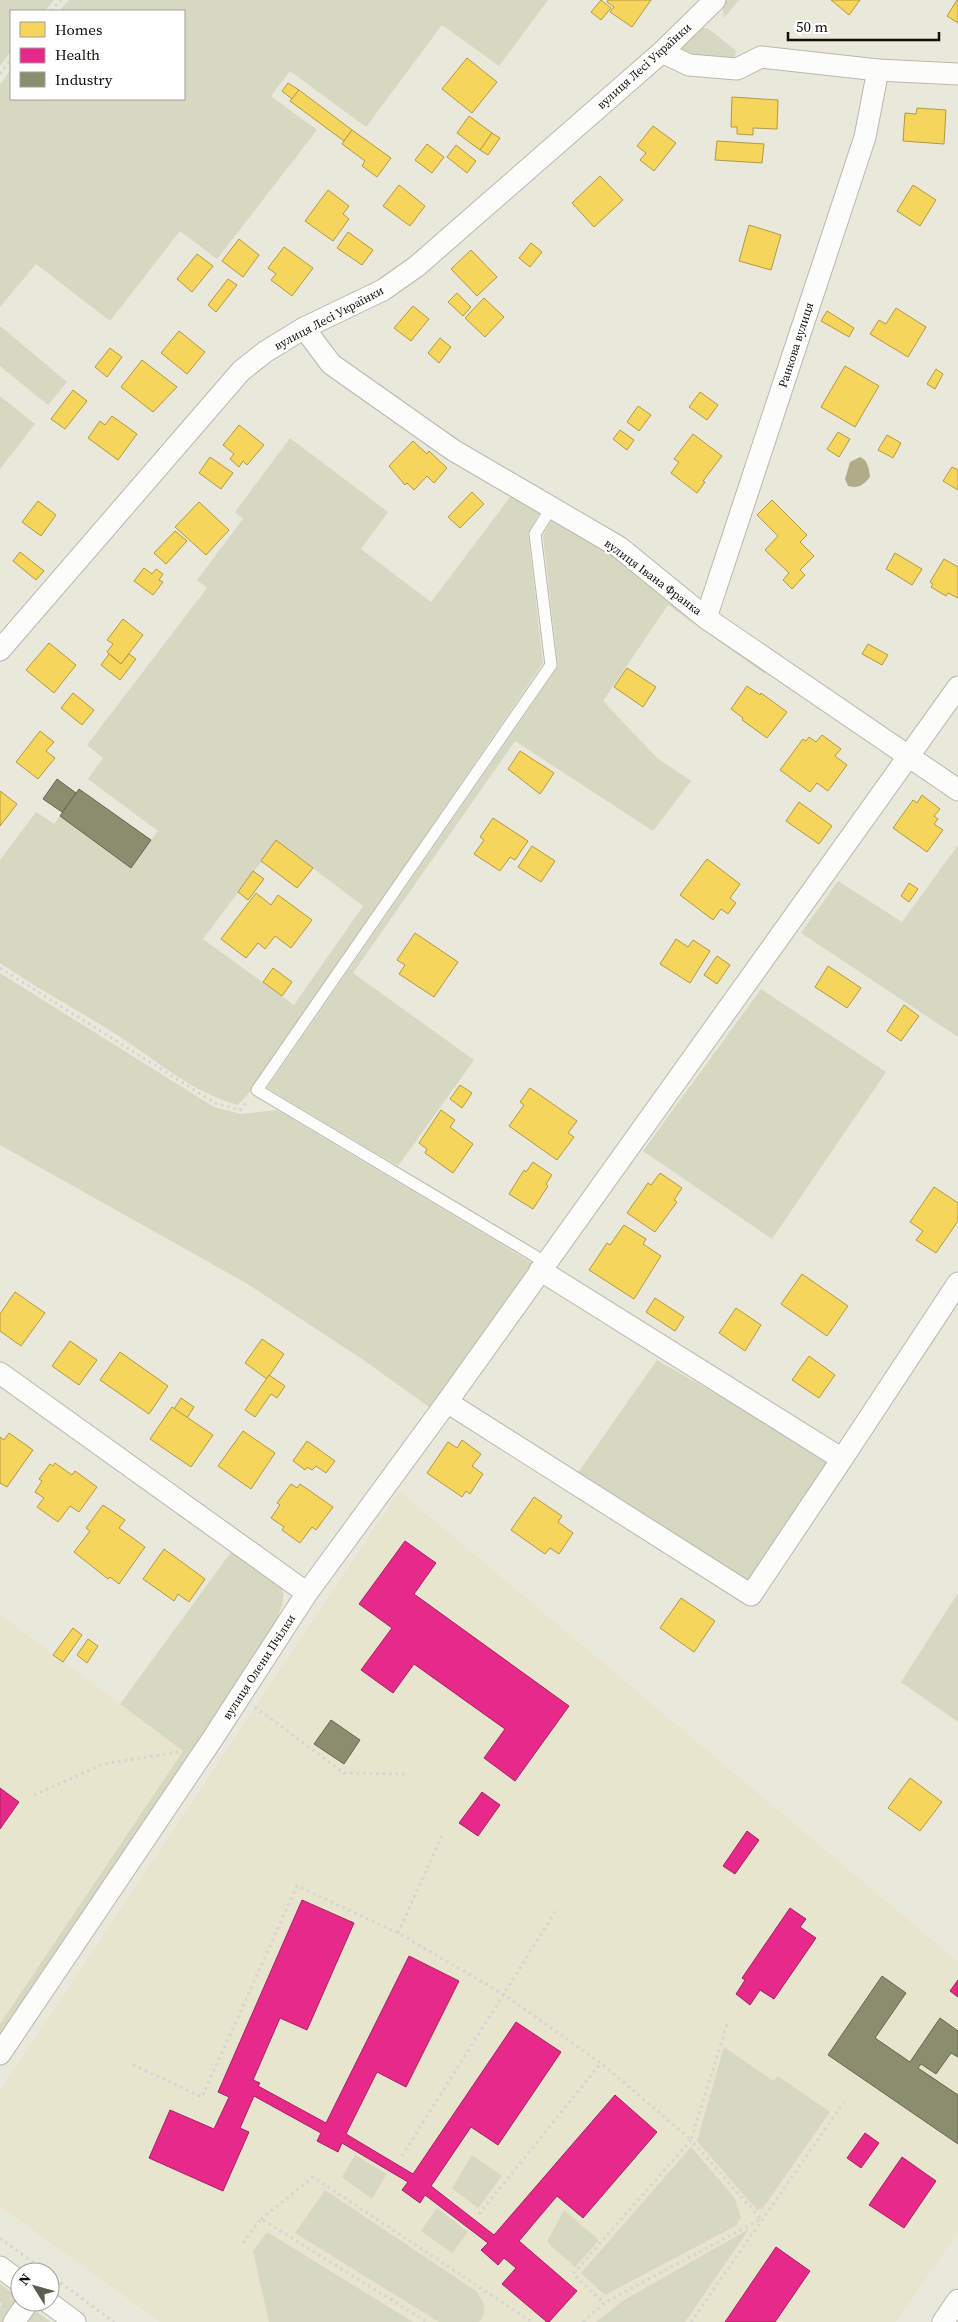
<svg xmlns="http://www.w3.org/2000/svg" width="958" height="2322" font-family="'Source Serif 4',serif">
  <rect width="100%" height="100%" fill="#e9e8db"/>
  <g fill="#e7e5ce">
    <polygon points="399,1491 958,1962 958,2232 896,2322 160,2322 0,2206 0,2091"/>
    <polygon points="0,1615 183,1751 0,2024"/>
  </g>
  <g fill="#d8d7c2" fill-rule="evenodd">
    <polygon points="0,0 54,0 45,11 11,11 11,51 0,66"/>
    <polygon points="69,0 548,0 499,66 442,25 366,127 290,71 271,96 317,130 217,259 180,231 110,321 36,264 0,307 0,85 11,69 11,99 184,99 184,11 59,11"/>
    <polygon points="725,0 739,0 724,18 722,3"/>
    <path d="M 701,27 L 709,29 L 736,51 L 734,63 C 717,61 684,66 680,44 Z"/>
    <polygon points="0,326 67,382 48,405 0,366"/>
    <polygon points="0,396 35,424 0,469"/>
    <path d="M 290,438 L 388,512 L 361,549 L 431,602 L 514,492 L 542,508 L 528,533 L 543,663 L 249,1093 L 238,1105 C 193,1093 156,1060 117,1035 C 78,1010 38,989 0,963 L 0,860 L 36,812 L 54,824 L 60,816 L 131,867 L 158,831 L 88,779 L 103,758 L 87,745 L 207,588 L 197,580 L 243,519 L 235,512 ZM 277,841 L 363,906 L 294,1005 L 203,939 Z"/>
    <polygon points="554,516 616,552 767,669 765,674 668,605 603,701 657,758 691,781 653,831 515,741 353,973 474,1060 398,1166 267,1088 558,667 543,536"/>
    <polygon points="958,845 958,1037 801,933 838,881 902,922"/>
    <polygon points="0,973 214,1107 241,1114 277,1110 534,1264 432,1409 362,1359 246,1283 0,1145"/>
    <polygon points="761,989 886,1072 772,1239 643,1151"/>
    <polygon points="657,1360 831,1460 750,1582 577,1474"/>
    <path d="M 234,1548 C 244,1556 277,1579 282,1588 C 291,1607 255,1657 245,1675 L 0,2044 L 0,2024 L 183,1751 L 120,1704 Z"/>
    <polygon points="958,1593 958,1722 901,1682"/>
    <polygon points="724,2047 773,2081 778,2076 830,2112 763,2208 757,2210 697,2141"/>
    <polygon points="691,2147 734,2197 741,2217 737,2225 605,2295 581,2273"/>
    <polygon points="355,2155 387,2174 372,2199 342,2177"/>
    <polygon points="472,2155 502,2176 478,2208 452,2188"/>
    <path d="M 325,2190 L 476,2291 C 483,2301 489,2311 479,2322 L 439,2322 L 295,2233 Z"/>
    <polygon points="437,2208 468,2232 452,2253 421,2231"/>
    <polygon points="564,2210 599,2240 575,2267 547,2242"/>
    <polygon points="749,2229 685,2322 596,2322 624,2300"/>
    <polygon points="267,2232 413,2322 269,2322 253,2251"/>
    <polygon points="0,2284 20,2298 3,2322 0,2322 0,2307 2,2304 0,2302"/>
    <polygon points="33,2309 51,2322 24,2322"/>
  </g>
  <path fill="#b0ac8a" d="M 860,457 C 868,460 869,469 870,477 C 863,485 859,489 848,486 L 845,479 L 850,462 Z"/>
  <g fill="#f6d55c" stroke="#b19a42">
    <polygon points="601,0 611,8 601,20 591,12"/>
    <polygon points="608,0 651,0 632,27 610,12 614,7 607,2"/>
    <polygon points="831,0 860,0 849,15"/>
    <polygon points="957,0 958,0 958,23 947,16"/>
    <polygon points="467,58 497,82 472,113 442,89"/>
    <polygon points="288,83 299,90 292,99 282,91"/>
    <polygon points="299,90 352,130 344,141 290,101"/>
    <polygon points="732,97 778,100 777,129 753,128 753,135 737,134 737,127 731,127"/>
    <polygon points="917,108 946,110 944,144 903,141 905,113 916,114"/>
    <polygon points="469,116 492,133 480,150 457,133"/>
    <polygon points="653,126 676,143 654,171 640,160 646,153 637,146"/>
    <polygon points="352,130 391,158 377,177 362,166 365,161 342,144"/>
    <polygon points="492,133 500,138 488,155 480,150"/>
    <polygon points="717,141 764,144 762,163 715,160"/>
    <polygon points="427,144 444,157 432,173 415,160"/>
    <polygon points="456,145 476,161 467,173 447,157"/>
    <polygon points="600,176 623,200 594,227 572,203"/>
    <polygon points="399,185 425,206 410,226 383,206"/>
    <polygon points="913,185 936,200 920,226 897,211"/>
    <polygon points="328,190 349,206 343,214 349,219 333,241 305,221"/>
    <polygon points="749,225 781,235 771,270 739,261"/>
    <polygon points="348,232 373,250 362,265 337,248"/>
    <polygon points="239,239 259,255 243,277 222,261"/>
    <polygon points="531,243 542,252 530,267 519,258"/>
    <polygon points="284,247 313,268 292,296 271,280 276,274 268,268"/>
    <polygon points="471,250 497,277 477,296 451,269"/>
    <polygon points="197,254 213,266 192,292 177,279"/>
    <polygon points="228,279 237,285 216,312 208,305"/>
    <polygon points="457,293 471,307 463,316 448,302"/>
    <polygon points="484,298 504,317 485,337 465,318"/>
    <polygon points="413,306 429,319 411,341 394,328"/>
    <polygon points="896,308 926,327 908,357 870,334 879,320 886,324"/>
    <polygon points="827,311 854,328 849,337 821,321"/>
    <polygon points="179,331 205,352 187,374 161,353"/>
    <polygon points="440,338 451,347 439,363 428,353"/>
    <polygon points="110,348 122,357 107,377 95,367"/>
    <polygon points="142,360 177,387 153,412 121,387"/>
    <polygon points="845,366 879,386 855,427 821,407"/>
    <polygon points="936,369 943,374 935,389 927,384"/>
    <polygon points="73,390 87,401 65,429 51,419"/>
    <polygon points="700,392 718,405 707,420 689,407"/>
    <polygon points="638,406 651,415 639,431 627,422"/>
    <polygon points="112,416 137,434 118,460 88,438 100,421 105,425"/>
    <polygon points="239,425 264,445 247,465 243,461 239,467 230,459 234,454 223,445"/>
    <polygon points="620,430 634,440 627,450 613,439"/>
    <polygon points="838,432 850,439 839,457 827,449"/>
    <polygon points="693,434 722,456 703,481 705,482 697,493 671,473 679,462 674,459"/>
    <polygon points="887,435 901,443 893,458 878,450"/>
    <polygon points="413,441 427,454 429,451 447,468 434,483 427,476 414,490 407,483 405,485 389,466"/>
    <polygon points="210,457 233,473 221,489 199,473"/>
    <polygon points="952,467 958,470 958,490 943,481"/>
    <polygon points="472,492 484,504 460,528 448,517"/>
    <polygon points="772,500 807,535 800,542 814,556 800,570 805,575 792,589 783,580 789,573 765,550 778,536 757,515"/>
    <polygon points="38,501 56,515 41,536 22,522"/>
    <polygon points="199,502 229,530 206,555 175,527"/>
    <polygon points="175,531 187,541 166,564 154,553"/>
    <polygon points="20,552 44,571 36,580 13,561"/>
    <polygon points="895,553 922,569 912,585 886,569"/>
    <polygon points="944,559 958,567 958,598 948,593 946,596 931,587 933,584 930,582"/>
    <polygon points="144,568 152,574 156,569 163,574 159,580 163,582 153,595 134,581"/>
    <polygon points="123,619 143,635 121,664 107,652 113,644 107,640"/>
    <polygon points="49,643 76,665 54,693 26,670"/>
    <polygon points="868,644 888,655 882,665 862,654"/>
    <polygon points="109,654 121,664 129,654 136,659 120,680 101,665"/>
    <polygon points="627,668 656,687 643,707 614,687"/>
    <polygon points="747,686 760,695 761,693 787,712 767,738 742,720 743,718 731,709"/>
    <polygon points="73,693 94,710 82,725 61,708"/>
    <polygon points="40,731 54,742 46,751 55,758 38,779 16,762"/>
    <polygon points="822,735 841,749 835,756 847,765 828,791 817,783 810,792 780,770 803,739 806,741 809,737 816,742"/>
    <polygon points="520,751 554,773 540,794 508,769"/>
    <polygon points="0,791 17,804 0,826"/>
    <polygon points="922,795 940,809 934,816 938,819 934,824 943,830 927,852 893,828 913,800 917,803"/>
    <polygon points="799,802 832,826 819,844 786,821"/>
    <polygon points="493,818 528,841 515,860 510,857 500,871 474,854 484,840 480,837"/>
    <polygon points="276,840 313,868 297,888 261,861"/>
    <polygon points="532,846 555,861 541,882 518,867"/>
    <polygon points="707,859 740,884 730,898 736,903 728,914 721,909 713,920 680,895"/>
    <polygon points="253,871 264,879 248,900 238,892"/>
    <polygon points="909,883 918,889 909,902 901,896"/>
    <polygon points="256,893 271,905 278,895 312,920 291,948 275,936 265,949 258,943 246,958 221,939"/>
    <polygon points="415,933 458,962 434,997 399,974 405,965 397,960"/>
    <polygon points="676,939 688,947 693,940 710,951 690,983 660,964"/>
    <polygon points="717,956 730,965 717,984 704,975"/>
    <polygon points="828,966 861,988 847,1008 815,987"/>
    <polygon points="273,968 292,982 282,996 263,982"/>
    <polygon points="904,1005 919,1016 901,1041 887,1031"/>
    <polygon points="460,1085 472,1093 462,1108 450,1099"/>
    <polygon points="530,1088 577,1121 568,1133 574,1137 557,1160 509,1126 524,1105 520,1102"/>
    <polygon points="441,1110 455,1120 450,1127 473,1144 453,1173 425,1153 427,1149 419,1143"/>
    <polygon points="533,1162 552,1175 546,1184 548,1186 533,1209 509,1194 524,1170 526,1172"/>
    <polygon points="660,1173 682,1188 674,1200 677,1202 655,1232 627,1213 648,1183 651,1185"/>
    <polygon points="934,1187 958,1203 958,1221 936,1253 916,1240 923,1231 910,1222"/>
    <polygon points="624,1225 646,1239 643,1244 661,1256 634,1299 589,1270 607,1243 610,1245"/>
    <polygon points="802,1274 848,1306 827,1336 781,1304"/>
    <polygon points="15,1292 45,1313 21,1346 0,1331 0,1314"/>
    <polygon points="655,1298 684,1317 675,1331 646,1312"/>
    <polygon points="736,1308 761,1325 745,1351 719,1333"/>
    <polygon points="262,1339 284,1354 267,1379 245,1363"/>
    <polygon points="70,1341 97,1360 79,1385 52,1366"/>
    <polygon points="120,1352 168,1386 149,1414 100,1380"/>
    <polygon points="809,1356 835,1375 819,1398 792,1380"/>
    <polygon points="269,1375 285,1386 277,1398 271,1394 255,1417 245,1410"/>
    <polygon points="181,1398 194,1407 187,1418 174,1409"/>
    <polygon points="172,1407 213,1435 191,1467 150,1439"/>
    <polygon points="243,1431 275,1453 251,1489 218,1466"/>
    <polygon points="9,1433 33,1450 7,1487 0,1483 0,1437 4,1440"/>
    <polygon points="462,1440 481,1454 472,1466 483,1474 470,1494 466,1491 462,1497 427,1473 448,1442 457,1448"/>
    <polygon points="307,1441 335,1461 326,1473 316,1466 312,1470 307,1467 305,1470 293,1461"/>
    <polygon points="55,1463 72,1475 75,1471 97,1487 79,1512 70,1506 58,1522 37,1507 44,1498 35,1492 42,1481 39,1479 50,1464 53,1466"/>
    <polygon points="291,1484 297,1488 300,1484 333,1507 316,1530 312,1527 300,1543 282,1530 284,1527 271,1518 280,1505 277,1503"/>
    <polygon points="534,1497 562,1516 558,1522 573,1533 559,1554 550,1548 545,1554 511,1530"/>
    <polygon points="103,1505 125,1520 119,1528 145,1547 119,1584 110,1577 108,1579 74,1552 90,1531 86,1528"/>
    <polygon points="164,1549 205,1579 189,1602 178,1594 174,1601 143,1579"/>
    <polygon points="681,1598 715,1621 694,1652 660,1628"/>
    <polygon points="73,1628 82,1635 63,1662 53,1655"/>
    <polygon points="88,1639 98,1646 87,1663 77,1655"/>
    <polygon points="910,1778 942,1802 920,1831 888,1808"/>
  </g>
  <g fill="#e7298a" stroke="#a62163">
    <polygon points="405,1541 436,1563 414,1594 569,1706 515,1781 484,1758 505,1729 414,1664 393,1693 361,1670 392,1628 359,1604"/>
    <polygon points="0,1788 19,1802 0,1829"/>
    <polygon points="482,1792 500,1805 478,1836 459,1823"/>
    <polygon points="747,1831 759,1840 735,1874 723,1866"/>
    <polygon points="302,1900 354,1923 307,2030 280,2018 253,2080 260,2083 258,2086 326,2123 409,1956 459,1981 406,2087 377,2072 346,2134 413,2174 516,2022 561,2052 498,2145 471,2127 431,2186 494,2235 615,2095 657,2132 583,2218 557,2196 519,2241 577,2291 549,2322 547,2322 502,2284 516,2268 504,2258 498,2265 481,2250 488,2243 425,2195 420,2203 402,2190 408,2182 342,2143 338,2152 317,2141 321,2133 254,2096 240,2128 249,2132 223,2191 149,2158 170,2110 214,2129 229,2097 218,2092"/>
    <polygon points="790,1908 806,1919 800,1927 816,1938 774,1999 760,1990 750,2005 736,1994 745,1980 742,1978"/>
    <polygon points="958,1980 958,1997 950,1991"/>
    <polygon points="865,2133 879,2143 861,2168 847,2158"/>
    <polygon points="902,2157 936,2181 904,2228 869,2205"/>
    <polygon points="776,2247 810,2271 775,2322 725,2322"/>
  </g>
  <g fill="#8c8c6e" stroke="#66664f">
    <polygon points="57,779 76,793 62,812 43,799"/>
    <polygon points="79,789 151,840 131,868 60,816"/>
    <polygon points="331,1720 360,1740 344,1764 314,1744"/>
    <polygon points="882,1976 906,1993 875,2038 910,2062 940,2018 958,2031 958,2057 951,2053 936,2074 921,2064 918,2068 958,2095 958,2144 828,2055"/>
  </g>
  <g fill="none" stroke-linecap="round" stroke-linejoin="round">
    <g stroke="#b9b8ae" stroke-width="13">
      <polyline id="service" points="545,1262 257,1090 551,665 535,534 551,508"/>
    </g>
    <g stroke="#b9b8ae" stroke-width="23">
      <g id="minor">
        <polyline points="662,52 689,65 737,69 761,57 878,70 958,74"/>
        <polyline points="304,328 331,364 453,450 619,547 706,618 958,790"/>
        <polyline points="706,618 865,137 878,70"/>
        <polyline points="0,650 241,371 265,352 304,328 383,290 417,266 662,52 715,0"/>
        <polyline points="540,1270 842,1459 958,1283"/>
        <polyline points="0,1373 307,1593"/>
        <polyline points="447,1402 751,1595 842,1459"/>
        <polyline points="0,2054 213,1738 307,1593 447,1402 958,687"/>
        <polyline points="0,2267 20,2282"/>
        <polyline points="48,2302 75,2322"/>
        <polyline points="14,2322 28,2302"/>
        <polyline points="943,2322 958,2300"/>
      </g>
    </g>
    <g stroke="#d5d5d2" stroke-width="3" stroke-dasharray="2.5 4" stroke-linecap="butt">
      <polyline points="51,11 61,0"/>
      <polyline points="0,74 11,59"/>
      <polyline points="0,968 215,1103 240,1110 247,1102"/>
      <polyline points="255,1707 344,1773 408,1774"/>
      <polyline points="34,1795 103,1764 179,1752"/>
      <polyline points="398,1933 443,1833"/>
      <polyline points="133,2065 202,2097 297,1886 398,1933 503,1994 601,2063 691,2140 727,2024"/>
      <polyline points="402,2156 557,1909"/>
      <polyline points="479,2214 601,2063"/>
      <polyline points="261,2219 313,2177 532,2322"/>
      <polyline points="0,2238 46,2272"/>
      <polyline points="243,2243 261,2219 427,2322"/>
      <polyline points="50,2275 114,2322"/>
      <polyline points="583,2322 604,2303 761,2219 691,2140 573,2274 604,2303"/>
      <polyline points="691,2322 844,2102"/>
    </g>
    <use href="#service" stroke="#fcfcfa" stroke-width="11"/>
    <use href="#minor" stroke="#fcfcfa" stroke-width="21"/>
  </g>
  <g text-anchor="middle" stroke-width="5" stroke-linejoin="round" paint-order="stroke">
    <g font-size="12" fill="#0f0f07" stroke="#fff">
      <text transform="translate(644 66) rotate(-42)" y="4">вулиця Лесі Українки</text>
      <text transform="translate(329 318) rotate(-28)" y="4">вулиця Лесі Українки</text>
      <text transform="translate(796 345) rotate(-72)" y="4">Ранкова вулиця</text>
      <text transform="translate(653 577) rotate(37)" y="4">вулиця Івана Франка</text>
      <text transform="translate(259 1667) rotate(-57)" y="4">вулиця Олени Пчілки</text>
    </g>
  </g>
  <rect x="10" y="10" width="175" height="90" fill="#ffffff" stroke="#9f9f9c"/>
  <rect x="20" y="22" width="25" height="15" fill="#f6d55c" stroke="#9f9f9c"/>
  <text x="55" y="35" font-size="15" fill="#0f0f07">Homes</text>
  <rect x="20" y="48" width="25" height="15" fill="#e7298a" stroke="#9f9f9c"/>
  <text x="55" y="60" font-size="15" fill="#0f0f07">Health</text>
  <rect x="20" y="72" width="25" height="15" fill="#8c8c6e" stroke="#9f9f9c"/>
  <text x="55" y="85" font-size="15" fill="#0f0f07">Industry</text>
  <g transform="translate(35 2287) rotate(307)"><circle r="24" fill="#ffffff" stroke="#9f9f9c"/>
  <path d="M0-4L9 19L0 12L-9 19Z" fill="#5b5b51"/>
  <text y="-8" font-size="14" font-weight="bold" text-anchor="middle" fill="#0f0f07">N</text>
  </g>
  <path d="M788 32v8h151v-8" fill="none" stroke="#0f0f07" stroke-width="2.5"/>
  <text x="796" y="32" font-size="15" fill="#0f0f07" stroke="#ffffff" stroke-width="4" paint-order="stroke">50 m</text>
</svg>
